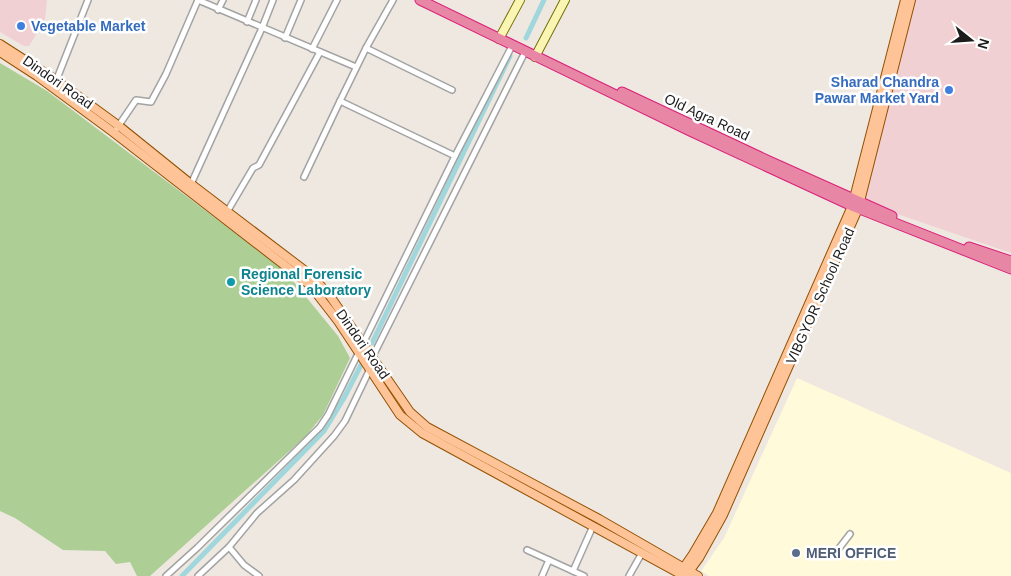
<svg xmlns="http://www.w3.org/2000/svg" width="1011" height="576" font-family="Helvetica,sans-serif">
  <rect width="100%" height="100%" fill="#eee8e1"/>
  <g fill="#f0d0d3">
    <polygon points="0,0 47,0 45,20 29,46 24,46 0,32"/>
    <polygon points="910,0 1011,0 1011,253 871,205 863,196"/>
  </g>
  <polygon fill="#fffad9" points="797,378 1011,473 1011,576 709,576 701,571 724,538"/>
  <polygon fill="#adce95" points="0,63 47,91 284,270 338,336 350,358 323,415 306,436 150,576 137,576 130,562 116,564 105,551 63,550 15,518 0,511"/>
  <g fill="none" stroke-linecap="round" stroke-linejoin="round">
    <g stroke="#a0d7dd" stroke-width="5">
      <polyline points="526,38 544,0"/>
      <polyline points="372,343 510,56"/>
      <polyline points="182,576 324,431 344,398 362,363"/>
    </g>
    <g stroke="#a3a3a3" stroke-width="8">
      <g id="street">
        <polyline points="198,0 356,67"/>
        <polyline points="393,0 366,48 340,101 455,156"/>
        <polyline points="218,10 223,0"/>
        <polyline points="247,22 256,0"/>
        <polyline points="285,38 301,0"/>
        <polyline points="366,48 452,90"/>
        <polyline points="312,49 337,0"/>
        <polyline points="56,81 88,0"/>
        <polyline points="117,128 136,100 151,102 166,74 198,0"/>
        <polyline points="304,177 340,101"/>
        <polyline points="191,184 262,28 273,0"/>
        <polyline points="227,212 253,168 259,165 320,52"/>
        <polyline points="372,358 525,52"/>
        <polyline points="527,550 584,576"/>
        <polyline points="837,551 850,534"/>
        <polyline points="573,571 593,526"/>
        <polyline points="166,576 197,548 320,427 328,415 455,156 513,44"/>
        <polyline points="198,576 229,547"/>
        <polyline points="259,576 244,565 229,547 257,513 294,480 334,436 345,421 370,369"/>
        <polyline points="542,576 549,560"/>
        <polyline points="629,576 642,553"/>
      </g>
    </g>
    <g stroke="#747102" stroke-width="10">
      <g id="secondary">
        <polyline points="499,39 520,0"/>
        <polyline points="535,57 565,0"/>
      </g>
    </g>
    <g stroke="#945000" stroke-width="10">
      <g id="primary">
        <polyline points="0,44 56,80 119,126 191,184 312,276 330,296 410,412 427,427 599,519 698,576"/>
        <polyline points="0,52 37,76 113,132 310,285 338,321 400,415 422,433 684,576"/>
        <polyline points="682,570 693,554 717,513 852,206 905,0"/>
        <polyline points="688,573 699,558 723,515 858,209 911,0"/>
      </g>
    </g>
    <g stroke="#da2078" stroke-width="11">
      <g id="highway">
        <polyline points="420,0 690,131 852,206 1011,269"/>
        <polyline points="622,92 769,161 892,216"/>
        <polyline points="969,247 1011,261"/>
      </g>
    </g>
    <use href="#street" stroke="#fff" stroke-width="5"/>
    <use href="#secondary" stroke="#faf5b3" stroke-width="8"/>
    <use href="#primary" stroke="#fec497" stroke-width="8"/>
    <use href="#highway" stroke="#e886a5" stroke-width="9"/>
  </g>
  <g fill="#3f7fe0" stroke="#fff" stroke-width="2">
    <circle cx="21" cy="26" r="5"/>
    <circle cx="949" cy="90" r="5"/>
  </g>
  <circle fill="#0f9aa8" stroke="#fff" stroke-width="2" cx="231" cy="282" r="5"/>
  <circle fill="#5c6f8a" stroke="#fff" stroke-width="2" cx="796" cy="553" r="5"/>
  <g text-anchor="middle" stroke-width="5" stroke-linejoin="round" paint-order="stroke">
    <g font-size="14" font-weight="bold" fill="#366cbe" stroke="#fff" text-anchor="start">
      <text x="31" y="31">Vegetable Market</text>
      <text x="939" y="87" text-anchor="end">Sharad Chandra<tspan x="939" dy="16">Pawar Market Yard</tspan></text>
    </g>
    <g font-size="14" fill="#1c1c1c" stroke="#fff">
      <text transform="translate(58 82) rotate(35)" y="5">Dindori Road</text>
      <text transform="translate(707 117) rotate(25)" y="5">Old Agra Road</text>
      <text transform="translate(820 296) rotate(-66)" y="5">VIBGYOR School Road</text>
      <text transform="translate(363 344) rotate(55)" y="5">Dindori Road</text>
    </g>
    <g font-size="14" font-weight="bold" fill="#0d838f" stroke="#fff" text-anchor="start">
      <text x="241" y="279">Regional Forensic<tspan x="241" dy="16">Science Laboratory</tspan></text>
    </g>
    <g font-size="14" font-weight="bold" fill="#4e5e75" stroke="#fff" text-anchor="start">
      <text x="806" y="558">MERI OFFICE</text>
    </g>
  </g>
  <g transform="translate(971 40) rotate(107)" stroke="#ffffff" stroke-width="4" paint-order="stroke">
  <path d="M0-4L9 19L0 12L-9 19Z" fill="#1c1c1c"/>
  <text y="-8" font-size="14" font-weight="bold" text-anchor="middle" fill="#1c1c1c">N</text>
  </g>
</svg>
